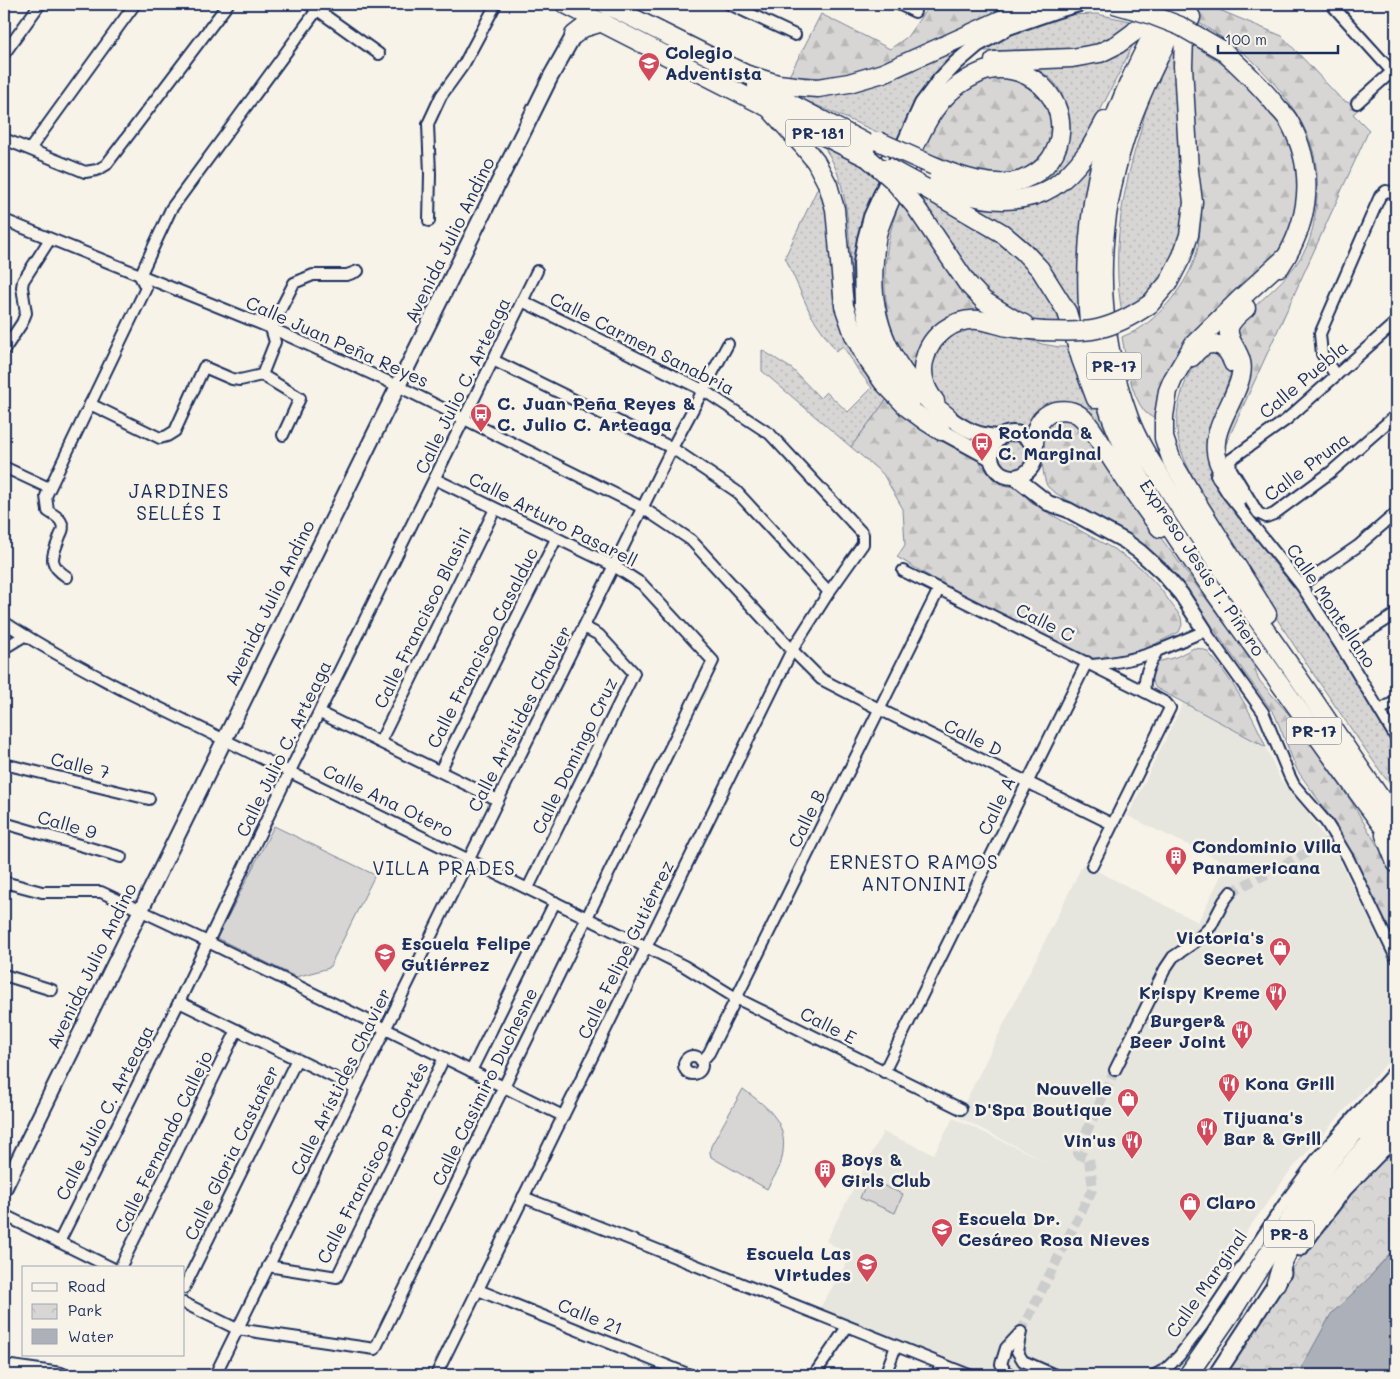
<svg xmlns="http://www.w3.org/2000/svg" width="1400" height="1379" font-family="Mali,sans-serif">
  <defs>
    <pattern id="grass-dots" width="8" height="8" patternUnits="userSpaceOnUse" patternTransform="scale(1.25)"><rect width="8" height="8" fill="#d7d6d4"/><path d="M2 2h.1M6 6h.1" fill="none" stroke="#b8b8b8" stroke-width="1.8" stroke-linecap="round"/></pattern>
    <pattern id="forest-firs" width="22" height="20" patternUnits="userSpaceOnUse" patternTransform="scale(1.25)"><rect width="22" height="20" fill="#d7d6d4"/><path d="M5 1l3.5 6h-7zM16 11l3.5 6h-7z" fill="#b8b8b8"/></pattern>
    <pattern id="park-crowns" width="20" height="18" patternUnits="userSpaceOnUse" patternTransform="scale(1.25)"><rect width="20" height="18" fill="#d7d6d4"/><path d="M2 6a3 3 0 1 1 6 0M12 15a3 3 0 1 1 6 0" fill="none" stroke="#b8b8b8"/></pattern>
  </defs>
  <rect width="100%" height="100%" fill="#f7f3e8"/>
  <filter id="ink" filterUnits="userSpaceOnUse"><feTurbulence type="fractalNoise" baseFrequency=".02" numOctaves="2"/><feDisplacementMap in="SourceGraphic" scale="10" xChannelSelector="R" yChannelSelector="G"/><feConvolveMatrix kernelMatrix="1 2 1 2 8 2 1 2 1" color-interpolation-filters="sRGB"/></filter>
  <g filter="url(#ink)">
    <polygon fill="#e6e5de" points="1183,703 1266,747 1280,779 1307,812 1340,861 1396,974 1396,1053 1290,1171 1233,1250 1165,1375 987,1375 818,1311 851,1256 826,1241 883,1132 934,1154 953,1118 1047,1162 958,1117 1083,864 1198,922 1227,864 1128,816"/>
    <g fill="url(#grass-dots)" stroke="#798299">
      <polygon points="1097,14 1135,22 1103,44 1086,48 985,51 984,50 986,46 1005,34 1065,15"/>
      <path d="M 1178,37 L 1186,199 L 1182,239 L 1162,279 L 1139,302 L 1122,313 C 1111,252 1122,192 1140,133 C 1143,121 1146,108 1151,96 C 1158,76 1169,57 1178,37 Z"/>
      <path d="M 1132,44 L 1132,47 L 1080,151 L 1056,176 L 1024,193 L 971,184 L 1054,166 C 1059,160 1064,154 1067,146 C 1074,125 1068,96 1052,80 C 1046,74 1039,71 1032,67 Z"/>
      <path d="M 956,52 L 958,52 L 958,56 L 900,142 L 793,95 L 792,93 C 820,90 857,90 884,82 C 909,75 931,60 956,52 Z"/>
      <path d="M 829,146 L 861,163 L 884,182 L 859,318 C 852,307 853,289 852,276 C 848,234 850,187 826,150 Z"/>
      <path d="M 1092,160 L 1094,161 L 1083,325 L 1076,326 C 1068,306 1062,286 1051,268 C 1031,238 1000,220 969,203 L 1012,204 Z"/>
      <polygon points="821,181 837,275 890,395 851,447 762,371 762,350 792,369 820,398 826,392 848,412 872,388 858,370 843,346 836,351 811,315 785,257"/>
      <path d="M 921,195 L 930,196 L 1026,259 L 1068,326 C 1058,325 1047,325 1037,322 C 976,305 955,245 921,198 Z"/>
      <path d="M 982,327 L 1021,337 L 1042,344 L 1059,347 L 1073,347 L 1089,389 L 1114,448 L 1030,432 C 1016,424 1007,430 993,430 C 984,430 975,425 967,421 C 956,413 942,405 936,393 C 928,373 933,346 952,334 C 961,329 972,328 982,327 Z"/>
      <path d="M 1213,348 L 1231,364 L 1230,376 L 1210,429 L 1208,446 L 1208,463 L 1215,479 L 1225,496 L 1278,568 L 1300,594 L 1369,697 L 1396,745 L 1396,792 L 1383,775 C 1324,689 1263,605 1214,513 C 1201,490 1183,465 1178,438 C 1174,415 1180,393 1190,372 C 1193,367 1196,360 1200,356 C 1204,353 1209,350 1213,348 Z"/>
      <circle cx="1014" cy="455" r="15"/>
    </g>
    <g fill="url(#forest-firs)" stroke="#798299">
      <polygon points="930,4 1029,4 900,60 857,73 824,78 789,76 821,14 890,49 907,37"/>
      <path d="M 1201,4 L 1205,4 L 1282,36 L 1342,100 L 1352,104 L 1359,109 L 1353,114 L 1369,130 L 1225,446 L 1226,457 L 1221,444 L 1241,389 L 1236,328 C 1241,321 1247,314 1253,308 C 1273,289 1293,274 1306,248 C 1312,236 1314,222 1316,208 C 1318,190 1318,172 1314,155 C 1307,121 1277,84 1252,60 C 1235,45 1215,33 1196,21 Z"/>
      <path d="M 1190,43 L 1215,59 L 1238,76 L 1261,98 L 1283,127 L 1293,147 L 1301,177 L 1300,211 L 1287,248 L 1199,331 L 1158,421 C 1154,418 1149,416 1145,412 C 1130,394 1126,359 1122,337 C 1128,334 1134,332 1139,329 C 1165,312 1192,278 1198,247 C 1205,201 1196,154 1191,108 C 1189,86 1191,64 1190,43 Z"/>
      <path d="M 991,77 L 1022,79 L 1053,107 L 1054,142 L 1032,171 L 1006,178 L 962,170 L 922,152 C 937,118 957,91 991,77 Z"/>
      <path d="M 901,199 L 993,313 L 948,326 L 919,381 C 907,362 893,337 888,315 C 886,307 886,297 885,289 C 884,256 889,229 901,199 Z"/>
      <polygon points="890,395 920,424 954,447 977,459 993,479 1002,485 1015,487 1024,493 1030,501 1045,511 1117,551 1141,568 1159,587 1181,617 1182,625 1179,632 1147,648 1122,657 1102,659 1089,658 956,592 897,557 905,545 903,509 883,474 851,447"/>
      <path d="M 1067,417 L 1082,427 L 1134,502 L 1237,640 L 1255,668 L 1258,679 L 1293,719 L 1351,801 L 1396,877 L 1396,944 L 1339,829 L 1297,770 L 1275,715 L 1195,603 L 1170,569 L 1157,556 L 1125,533 L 1057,494 C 1054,492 1050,489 1048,487 C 1042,480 1039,437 1043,428 C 1048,419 1058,419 1067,417 Z"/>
      <path d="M 1194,648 L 1202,649 L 1207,651 C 1232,679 1252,713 1266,747 L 1156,688 L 1150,678 L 1154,665 L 1161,661 L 1176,657 Z"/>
    </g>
    <polygon fill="url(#park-crowns)" stroke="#798299" points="1396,1145 1396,1246 1370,1277 1303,1365 1302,1375 1223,1375 1292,1270 1321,1231 1364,1176"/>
    <g fill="#d7d6d4" stroke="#798299">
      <polygon points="274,826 375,875 329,968 296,977 217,938"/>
      <path d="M 743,1089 C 770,1109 791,1124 781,1162 C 779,1171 771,1181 767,1189 L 711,1157 L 710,1152 L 711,1146 Z"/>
      <polygon points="868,1179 903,1194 895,1213 860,1198"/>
    </g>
    <polygon fill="#acb0b9" stroke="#727c95" points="1396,1246 1396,1375 1302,1375 1303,1365 1331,1314 1370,1277"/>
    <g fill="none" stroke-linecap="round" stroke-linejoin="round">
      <g stroke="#cbcccc" stroke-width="10" stroke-dasharray="10 5" stroke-linecap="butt">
        <polyline points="1231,892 1336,838"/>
        <polyline points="1021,1332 1093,1188 1089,1159 1078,1154 1078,1150 1115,1070"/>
      </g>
      <g stroke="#1b2f5e" stroke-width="14">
        <g id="street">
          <polyline points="309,4 379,54"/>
          <polyline points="729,4 795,35"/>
          <polyline points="898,4 915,12"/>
          <polyline points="1331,4 1396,76"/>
          <polyline points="4,54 40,4"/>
          <polyline points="1357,103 1396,68"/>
          <polyline points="4,139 85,172 97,170 106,165 228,4"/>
          <polyline points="30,149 135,4"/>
          <polyline points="4,220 271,328 398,386 643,508 691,540 792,650 821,679 879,709 1112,824"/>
          <polyline points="429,221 430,174 428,124 441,96 464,64 496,4"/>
          <polyline points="1396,322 1286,420 1230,460 1231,469 1258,513 1266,517 1274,514 1331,472 1396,415"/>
          <polyline points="4,350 22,323 26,313 22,287 23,281 50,239"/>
          <polyline points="493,360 672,448 736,491 829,592"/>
          <polyline points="262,375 300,398 283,435"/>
          <polyline points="1336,376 1322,354 1320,334 1380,196 1386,191 1396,193"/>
          <polyline points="90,404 160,438 167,436 175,431 204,367 232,379 240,380 262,375 275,342 271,328 294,283 313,275 347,275 358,271"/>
          <polyline points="4,467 49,488"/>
          <polyline points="1222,469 1240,501"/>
          <polyline points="1216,475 1228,494 1301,585 1342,648 1396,738"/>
          <polyline points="903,571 1145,692 1166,703 1170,708 1092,866"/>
          <path d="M 67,577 C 46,563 53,556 60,536 C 62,532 64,528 62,524 C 60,517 53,515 48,511 L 46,496 L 146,288 L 140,276 L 171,209 L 317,10"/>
          <polyline points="1301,585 1358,546 1396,513"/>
          <path d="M 4,622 C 43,648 84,669 125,691 L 646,947 L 684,966 L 736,998 L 961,1109"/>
          <polyline points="4,646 6,647 24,636"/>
          <polyline points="1342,648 1396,614"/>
          <path d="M 1092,665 C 1114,663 1137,659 1157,651"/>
          <path d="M 1145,692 C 1143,676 1149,665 1157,651 L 1205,631 L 1263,712 L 1289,775 L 1294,785 L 1326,822 L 1336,838 L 1348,858 L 1396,958"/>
          <polyline points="1380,710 1396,701"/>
          <polyline points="320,713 498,800"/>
          <polyline points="380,742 495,509"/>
          <polyline points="4,764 149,799"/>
          <polyline points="440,771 556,539"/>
          <polyline points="4,823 121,857"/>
          <polyline points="4,882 42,892 101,892 208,942 563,1116"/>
          <polyline points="528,888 634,673 599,635 584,627"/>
          <polyline points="4,975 52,990"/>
          <polyline points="179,1002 356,1088"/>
          <circle cx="693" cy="1065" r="9"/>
          <polyline points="702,1061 709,1053 939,589"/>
          <polyline points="1115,1070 1165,969 1173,957 1195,942 1211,926 1224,901 1231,892"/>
          <polyline points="471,1071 555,902"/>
          <polyline points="884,1072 1087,662"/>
          <polyline points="523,1197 650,1247 969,1375"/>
          <polyline points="4,1215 112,1268"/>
          <polyline points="59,1242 179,1002 290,771 537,271"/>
          <polyline points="268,1266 337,1277 444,1058"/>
          <polyline points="120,1268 237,1030"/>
          <polyline points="184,1288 297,1059"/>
          <polyline points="478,1290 690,1375"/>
          <polyline points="184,1303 237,1329 375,1349 713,661 642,584 614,566 435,479"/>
          <polyline points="1021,1332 1017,1351 1023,1361 1055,1375"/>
          <polyline points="215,1375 498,800 672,448 728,344"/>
          <polyline points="436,1375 792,650 829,592 863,544 863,534 770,434 703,390 522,301"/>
          <polyline points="814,1375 847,1327"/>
          <polyline points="885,1375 896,1346"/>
          <polyline points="937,1375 941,1364"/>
          <polyline points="1013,1375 1006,1372 1001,1364 1006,1348 1020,1333"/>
          <polyline points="1155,1375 1166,1369 1179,1356 1202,1326 1285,1202 1317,1158 1396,1069"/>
        </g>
      </g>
      <g stroke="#1b2f5e" stroke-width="18">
        <g id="secondary">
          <polyline points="913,401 900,387 872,346 862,305 861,263 865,239 871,217 922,104 940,80 956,63 977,45 1009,27 1058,10 1079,4"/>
          <path d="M 948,417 C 966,430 978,436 1000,437"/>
          <polyline points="934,424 945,433 991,458"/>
          <circle cx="1013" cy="455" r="22"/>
          <polyline points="1015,477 1048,503 1068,510 1125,541 1140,552 1162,572 1181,594 1205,631"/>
          <polyline points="4,1189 398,386 551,76 574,35"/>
          <polyline points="4,1367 61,1375"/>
        </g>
      </g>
      <g stroke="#1b2f5e" stroke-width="19">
        <g id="primary">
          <polyline points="1365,1133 1375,1122 1396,1103"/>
          <polyline points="1300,1248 1344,1189 1396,1135"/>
          <polyline points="1216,1375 1283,1273"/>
        </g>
      </g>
      <g stroke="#1b2f5e" stroke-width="21">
        <g id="highway">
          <polyline points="565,4 769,108 804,147 816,162 828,185 835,209 844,306 854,335 865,356 883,382 908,408 927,422 941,431"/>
          <polyline points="605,4 745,74 778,84 803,87 818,88 849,83 883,73 1014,14 1055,4"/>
          <path d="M 1168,4 C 1146,48 1122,91 1108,138 C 1091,190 1085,252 1088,307 C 1088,328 1096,356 1101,377 C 1104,389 1106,402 1110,414 C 1138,488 1189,556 1235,621 C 1289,695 1341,771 1396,844"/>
          <path d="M 1185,4 C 1164,48 1140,91 1125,138 C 1095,231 1095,326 1129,418 C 1137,440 1150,460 1162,479 C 1190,526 1223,571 1255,616 C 1304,683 1348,753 1396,820"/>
          <polyline points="574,35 583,28 603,22"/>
          <path d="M 1222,50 C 1242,68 1261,86 1278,108 C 1282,112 1287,117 1290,123 C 1316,171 1310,222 1280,267"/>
          <polyline points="994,61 1072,58 1100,53 1118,44 1133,33 1161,6"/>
          <polyline points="757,86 875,148"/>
          <polyline points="778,113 868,158"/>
          <path d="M 934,166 C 960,177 994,189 1022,180 C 1072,162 1073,98 1026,75 C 1015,70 1001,68 989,70 C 982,71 975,75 968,79 C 938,96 926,121 912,152 C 901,177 888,202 879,228 C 875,238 875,250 874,261 C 868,327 897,378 948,417"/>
          <path d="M 929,176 C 940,182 951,189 963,193 C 991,203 1028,203 1053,187 C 1065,179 1077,166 1086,154 C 1093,144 1099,132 1105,121"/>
          <polyline points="925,188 1002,233 1023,251 1040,269 1067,312 1081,359 1096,399"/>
          <polyline points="915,206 967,283 984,301 1015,320 1024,324"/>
          <polyline points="1150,304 1168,283 1182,256 1189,235 1193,202 1189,171 1183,66 1184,38 1191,17"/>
          <path d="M 1192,357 C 1206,338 1226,340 1233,363"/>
          <path d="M 935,401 C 925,390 920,372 925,358 C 931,335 954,318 978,320 C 988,321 998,325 1008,327 C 1019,329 1031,330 1043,331"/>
          <path d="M 1034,446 C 1034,433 1037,420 1050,413 C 1058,409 1071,409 1079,415 C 1090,423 1097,438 1105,449 C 1123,476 1140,503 1160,528"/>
          <path d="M 1222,469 C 1202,436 1235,406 1241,375 C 1246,354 1226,343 1229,328 C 1231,320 1240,313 1246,308"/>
          <polyline points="1267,614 1192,495 1172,461 1164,438 1164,416 1168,391 1173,379 1193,345 1240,299 1286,257"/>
          <polyline points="1385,835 1396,863"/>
          <path d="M 1276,1283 C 1279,1276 1280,1269 1283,1262 C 1288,1250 1296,1239 1303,1229 C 1329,1187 1360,1150 1396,1118"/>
          <polyline points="1188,1375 1233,1310 1307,1192 1333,1157 1396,1085"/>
        </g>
      </g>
      <use href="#street" stroke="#f7f3e8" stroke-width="10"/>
      <use href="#secondary" stroke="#f7f3e8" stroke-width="14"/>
      <use href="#primary" stroke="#f7f3e8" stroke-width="15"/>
      <use href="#highway" stroke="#f7f3e8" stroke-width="18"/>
      <g stroke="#1b2f5e" stroke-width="21" stroke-linecap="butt">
        <g id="highway-bridge">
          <polyline points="1114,4 1149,14 1180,26 1222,50"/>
          <polyline points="878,141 934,166"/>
          <polyline points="868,158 892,179 915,206"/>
          <polyline points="888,168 925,188"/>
          <path d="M 1043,331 C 1061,331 1080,333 1097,329 C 1116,325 1134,315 1150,304"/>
        </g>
      </g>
      <use href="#highway-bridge" stroke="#f7f3e8" stroke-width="18"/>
    </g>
  </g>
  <defs>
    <g id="school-pin" transform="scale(1.125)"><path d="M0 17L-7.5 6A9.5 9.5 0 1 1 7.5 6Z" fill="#d1495b" stroke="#f7f3e8"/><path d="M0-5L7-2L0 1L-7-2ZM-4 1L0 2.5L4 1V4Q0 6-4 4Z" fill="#fff"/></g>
    <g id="bus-pin" transform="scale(1.125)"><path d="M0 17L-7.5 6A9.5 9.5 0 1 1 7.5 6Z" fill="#d1495b" stroke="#f7f3e8"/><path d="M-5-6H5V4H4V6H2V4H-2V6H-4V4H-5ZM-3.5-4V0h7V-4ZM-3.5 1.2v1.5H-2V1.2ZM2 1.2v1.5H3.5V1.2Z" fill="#fff"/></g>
    <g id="building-pin" transform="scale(1.125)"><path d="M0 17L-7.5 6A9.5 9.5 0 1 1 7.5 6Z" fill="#d1495b" stroke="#f7f3e8"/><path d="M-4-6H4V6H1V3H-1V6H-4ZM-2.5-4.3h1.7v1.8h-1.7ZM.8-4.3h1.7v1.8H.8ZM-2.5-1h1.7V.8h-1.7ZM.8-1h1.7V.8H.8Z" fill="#fff"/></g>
    <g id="shop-pin" transform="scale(1.125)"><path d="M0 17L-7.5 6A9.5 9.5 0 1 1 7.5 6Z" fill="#d1495b" stroke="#f7f3e8"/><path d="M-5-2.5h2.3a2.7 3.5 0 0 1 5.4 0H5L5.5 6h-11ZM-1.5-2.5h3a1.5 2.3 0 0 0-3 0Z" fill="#fff"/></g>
    <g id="restaurant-pin" transform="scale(1.125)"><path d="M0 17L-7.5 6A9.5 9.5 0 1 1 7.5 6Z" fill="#d1495b" stroke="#f7f3e8"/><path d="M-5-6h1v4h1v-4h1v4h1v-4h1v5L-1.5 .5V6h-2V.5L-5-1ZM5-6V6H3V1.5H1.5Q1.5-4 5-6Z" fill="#fff"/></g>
  </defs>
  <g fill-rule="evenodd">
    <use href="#school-pin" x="649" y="63"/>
    <use href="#bus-pin" x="481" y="414"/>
    <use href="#bus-pin" x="982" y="443"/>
    <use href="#building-pin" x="1176" y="857"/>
    <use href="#shop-pin" x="1280" y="948"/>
    <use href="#school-pin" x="385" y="954"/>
    <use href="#restaurant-pin" x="1276" y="993"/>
    <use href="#restaurant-pin" x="1242" y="1031"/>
    <use href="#restaurant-pin" x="1229" y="1084"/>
    <use href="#shop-pin" x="1128" y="1099"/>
    <use href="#restaurant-pin" x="1207" y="1128"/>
    <use href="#restaurant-pin" x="1132" y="1141"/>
    <use href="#building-pin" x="825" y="1170"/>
    <use href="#shop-pin" x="1190" y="1203"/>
    <use href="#school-pin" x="942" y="1229"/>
    <use href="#school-pin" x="867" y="1264"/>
  </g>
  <g text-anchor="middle" stroke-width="5" stroke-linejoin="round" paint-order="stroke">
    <g fill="#f7f3e8" stroke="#5d6a87" stroke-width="1">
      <rect x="785.5" y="119.5" width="65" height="27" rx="4"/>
      <rect x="1086.5" y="352.5" width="55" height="27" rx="4"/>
      <rect x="1286.5" y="717.5" width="55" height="27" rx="4"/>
      <rect x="1264" y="1220.5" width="50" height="27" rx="4"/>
    </g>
    <g font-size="16" font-weight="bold" fill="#1b2f5e">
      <text x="818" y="139">PR-181</text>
      <text x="1114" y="372">PR-17</text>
      <text x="1314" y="737">PR-17</text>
      <text x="1289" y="1240">PR-8</text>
    </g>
    <g font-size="18" font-weight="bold" fill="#1b2f5e" stroke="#f7f3e8" text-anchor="start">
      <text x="665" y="59">Colegio<tspan x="665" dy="21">Adventista</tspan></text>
      <text x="497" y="410">C. Juan Peña Reyes &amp;<tspan x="497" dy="21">C. Julio C. Arteaga</tspan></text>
      <text x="998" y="439">Rotonda &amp;<tspan x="998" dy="21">C. Marginal</tspan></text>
      <text x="1192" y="853">Condominio Villa<tspan x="1192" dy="21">Panamericana</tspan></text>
      <text x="1264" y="944" text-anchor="end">Victoria's<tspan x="1264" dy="21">Secret</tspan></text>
      <text x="401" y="950">Escuela Felipe<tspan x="401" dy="21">Gutiérrez</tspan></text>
      <text x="1260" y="999" text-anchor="end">Krispy Kreme</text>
      <text x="1226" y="1027" text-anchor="end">Burger&amp;<tspan x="1226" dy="21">Beer Joint</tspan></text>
      <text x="1245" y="1090">Kona Grill</text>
      <text x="1112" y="1095" text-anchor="end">Nouvelle<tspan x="1112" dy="21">D'Spa Boutique</tspan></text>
      <text x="1223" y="1124">Tijuana's<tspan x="1223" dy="21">Bar &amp; Grill</tspan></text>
      <text x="1116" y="1147" text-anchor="end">Vin'us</text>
      <text x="841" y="1166">Boys &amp;<tspan x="841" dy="21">Girls Club</tspan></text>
      <text x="1206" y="1209">Claro</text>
      <text x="958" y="1225">Escuela Dr.<tspan x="958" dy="21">Cesáreo Rosa Nieves</tspan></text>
      <text x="851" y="1260" text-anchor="end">Escuela Las<tspan x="851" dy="21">Virtudes</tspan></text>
    </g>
    <g font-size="18" fill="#1b2f5e" stroke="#f7f3e8">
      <text transform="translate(450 240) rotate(-64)" y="6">Avenida Julio Andino</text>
      <text transform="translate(337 342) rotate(24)" y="6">Calle Juan Peña Reyes</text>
      <text transform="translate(642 344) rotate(27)" y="6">Calle Carmen Sanabria</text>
      <text transform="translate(1304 380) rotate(-40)" y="6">Calle Puebla</text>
      <text transform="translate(463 386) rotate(-64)" y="6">Calle Julio C. Arteaga</text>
      <text transform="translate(1307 467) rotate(-37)" y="6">Calle Pruna</text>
      <text transform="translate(553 520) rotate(27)" y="6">Calle Arturo Pasarell</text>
      <text transform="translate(1202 568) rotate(56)" y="6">Expreso Jesús T. Piñero</text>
      <text transform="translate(270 603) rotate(-64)" y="6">Avenida Julio Andino</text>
      <text transform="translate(1331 606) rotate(56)" y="6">Calle Montellano</text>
      <text transform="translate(423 618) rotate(-64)" y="6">Calle Francisco Blasini</text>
      <text transform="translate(1045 623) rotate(27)" y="6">Calle C</text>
      <text transform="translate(483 648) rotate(-63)" y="6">Calle Francisco Casalduc</text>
      <text transform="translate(520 719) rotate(-63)" y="6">Calle Arístides Chavier</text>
      <text transform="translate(973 738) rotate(26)" y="6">Calle D</text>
      <text transform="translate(284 749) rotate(-64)" y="6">Calle Julio C. Arteaga</text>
      <text transform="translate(575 756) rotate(-64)" y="6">Calle Domingo Cruz</text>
      <text transform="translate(80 766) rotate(14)" y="6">Calle 7</text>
      <text transform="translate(388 801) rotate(26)" y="6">Calle Ana Otero</text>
      <text transform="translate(997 806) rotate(-64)" y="6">Calle A</text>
      <text transform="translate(807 819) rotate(-64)" y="6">Calle B</text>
      <text transform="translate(67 825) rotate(16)" y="6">Calle 9</text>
      <text transform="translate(626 950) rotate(-64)" y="6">Calle Felipe Gutiérrez</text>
      <text transform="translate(92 966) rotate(-64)" y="6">Avenida Julio Andino</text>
      <text transform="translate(828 1026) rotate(27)" y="6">Calle E</text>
      <text transform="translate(341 1082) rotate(-64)" y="6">Calle Arístides Chavier</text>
      <text transform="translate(485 1087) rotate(-64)" y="6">Calle Casimiro Duchesne</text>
      <text transform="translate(105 1113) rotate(-63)" y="6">Calle Julio C. Arteaga</text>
      <text transform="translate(164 1142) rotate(-64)" y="6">Calle Fernando Callejo</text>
      <text transform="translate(232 1153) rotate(-64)" y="6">Calle Gloria Castañer</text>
      <text transform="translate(373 1163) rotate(-63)" y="6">Calle Francisco P. Cortés</text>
      <text transform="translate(1207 1284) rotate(-55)" y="6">Calle Marginal</text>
      <text transform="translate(590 1317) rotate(22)" y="6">Calle 21</text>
    </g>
    <g font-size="19" letter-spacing="1" fill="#1b2f5e" stroke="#f7f3e8">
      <text x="179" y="498">JARDINES<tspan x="179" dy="22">SELLÉS I</tspan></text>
      <text x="914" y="869">ERNESTO RAMOS<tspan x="914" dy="22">ANTONINI</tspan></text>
      <text x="444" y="875">VILLA PRADES</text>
    </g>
  </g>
  <rect width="1400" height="1379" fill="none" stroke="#f7f3e8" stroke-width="20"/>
  <rect x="10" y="10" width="1380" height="1359" fill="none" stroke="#1b2f5e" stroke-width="2" filter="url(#ink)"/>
  <rect x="22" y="1266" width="162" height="90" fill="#f7f3e8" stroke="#9fa5b1"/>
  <rect x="32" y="1283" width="25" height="8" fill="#f7f3e8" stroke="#9fa5b1"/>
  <text x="68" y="1292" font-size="15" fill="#1b2f5e">Road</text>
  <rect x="32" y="1304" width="25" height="15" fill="url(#park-crowns)" stroke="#9fa5b1"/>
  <text x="68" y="1316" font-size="15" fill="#1b2f5e">Park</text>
  <rect x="32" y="1329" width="25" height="15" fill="#acb0b9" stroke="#9fa5b1"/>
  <text x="68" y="1342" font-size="15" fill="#1b2f5e">Water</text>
  <path d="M1218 45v8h120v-8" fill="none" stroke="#1b2f5e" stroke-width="2.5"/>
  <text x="1225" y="45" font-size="15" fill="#1b2f5e" stroke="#f7f3e8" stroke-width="4" paint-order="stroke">100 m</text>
</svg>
